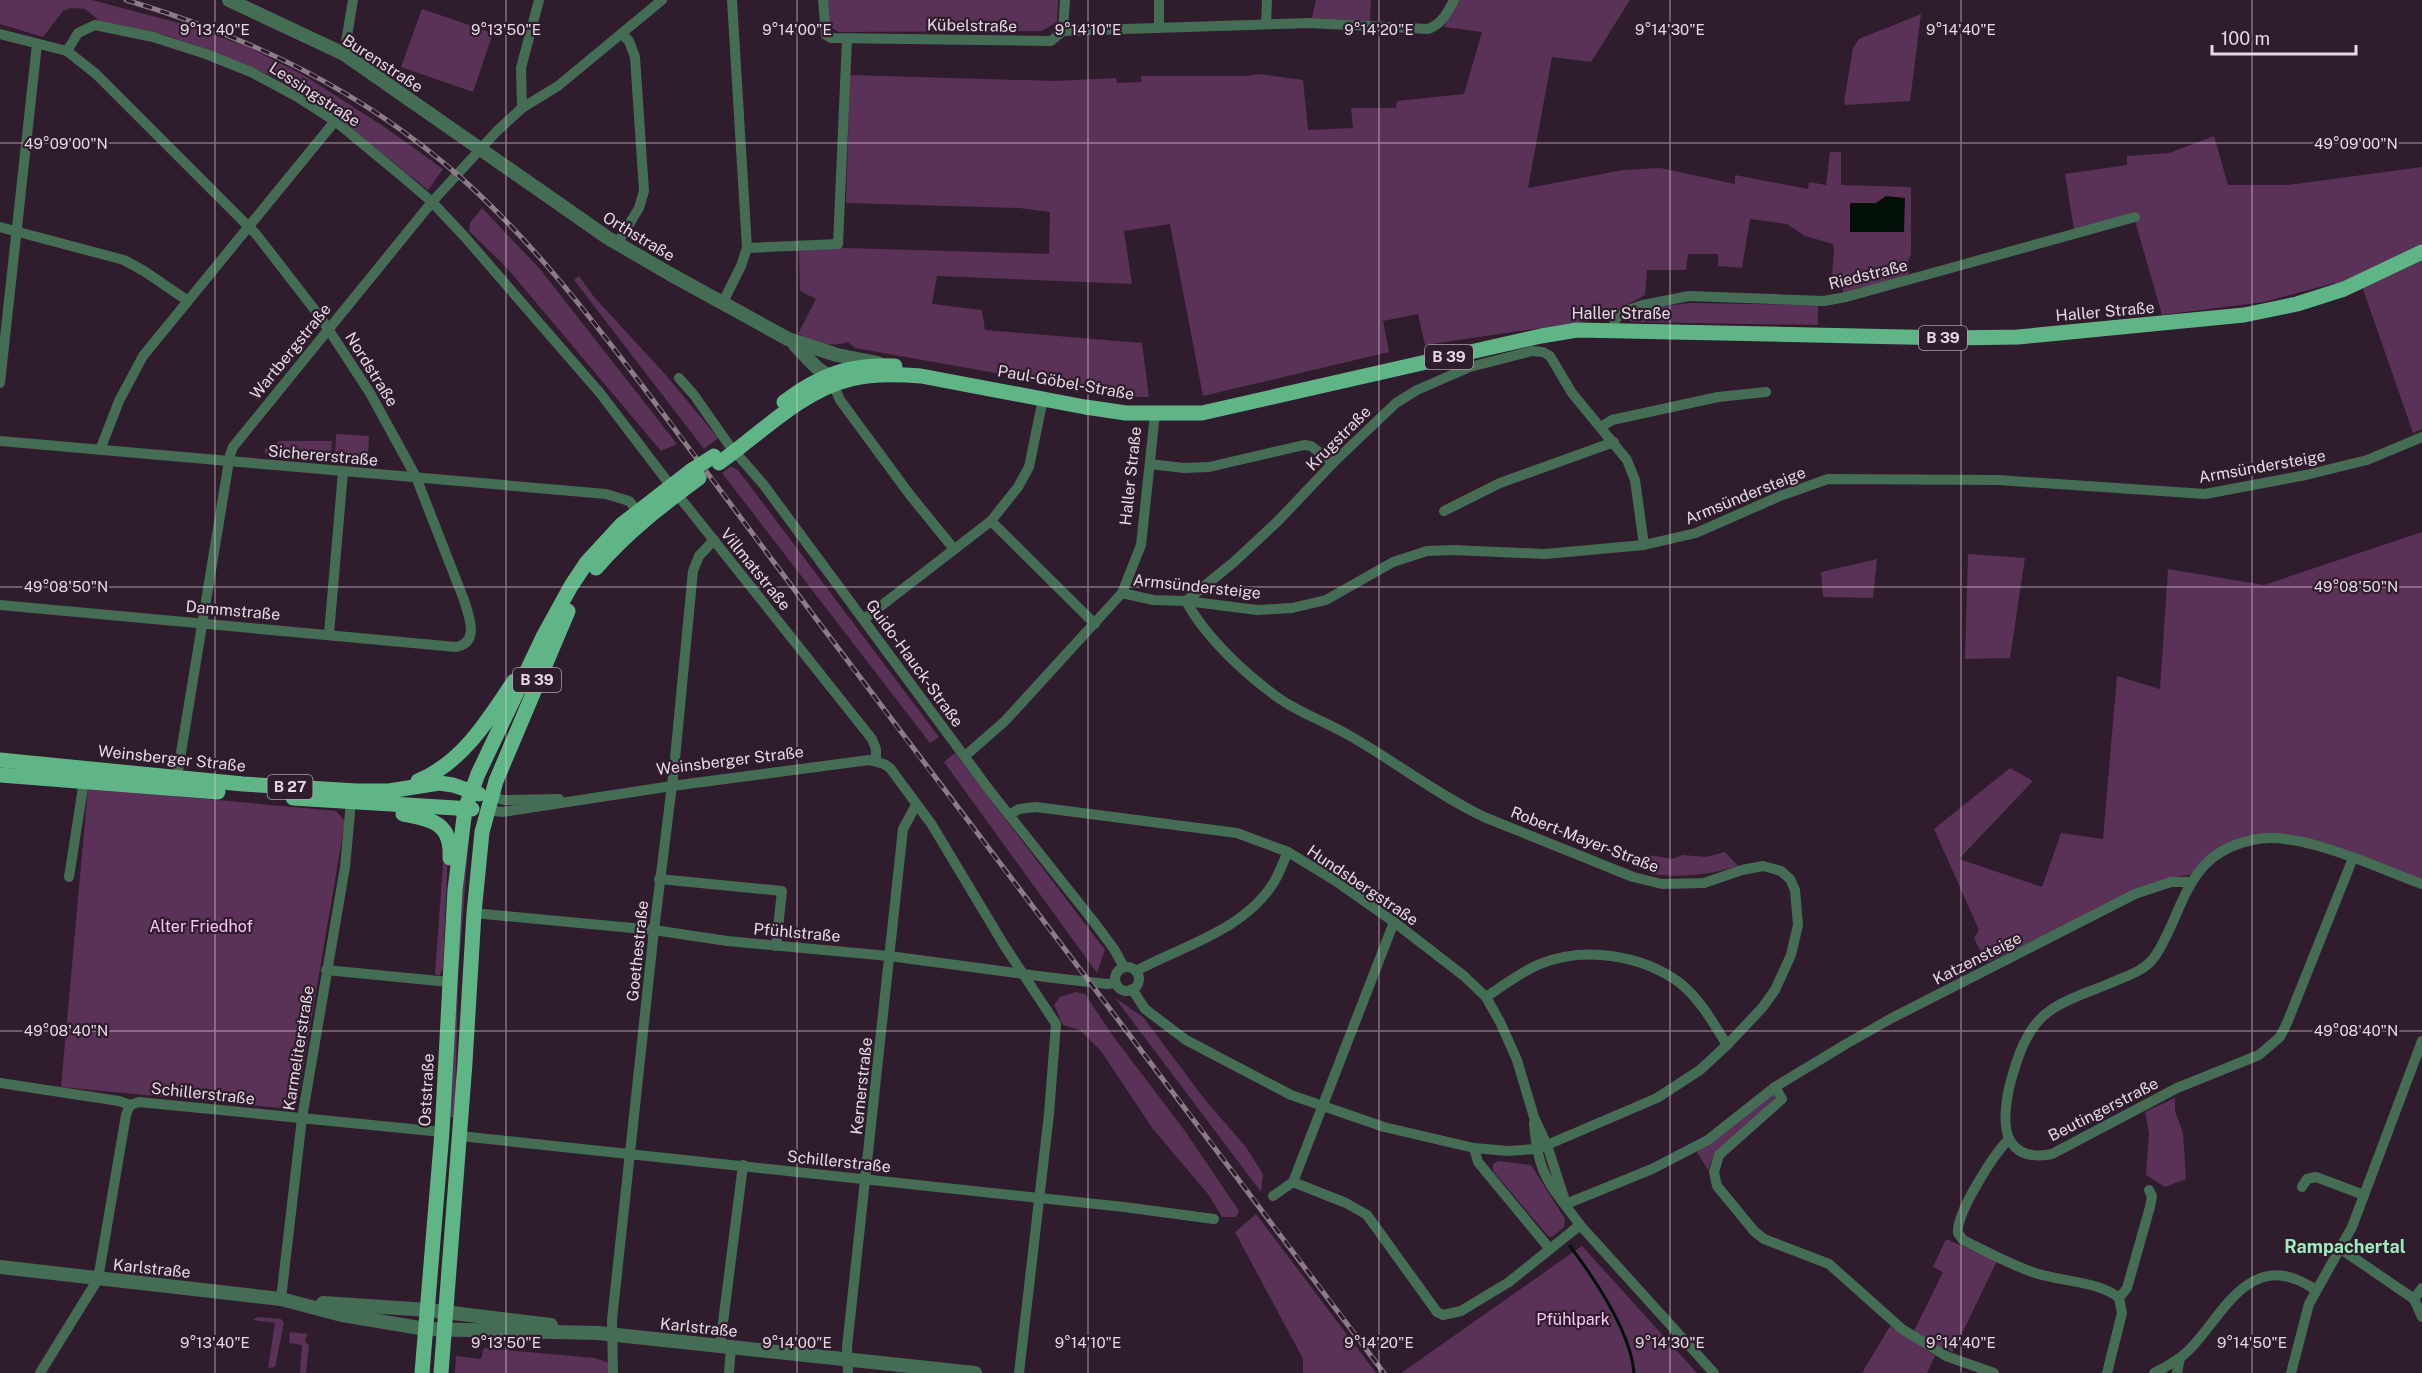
<svg xmlns="http://www.w3.org/2000/svg" width="2422" height="1373" font-family="'Public Sans',sans-serif">
  <rect width="100%" height="100%" fill="#2f1c2d"/>
  <g fill="#5a3157" fill-rule="evenodd">
    <polygon points="0,0 92,0 186,25 248,47 305,76 386,128 443,169 428,190 316,101 272,76 206,49 165,35 102,23 85,9 71,8 63,11 43,37 0,24"/>
    <polygon points="826,0 1058,0 1057,22 1042,31 839,32 828,26"/>
    <polygon points="1316,0 1371,0 1370,21 1312,18"/>
    <path d="M 1457,0 L 1630,0 L 1591,62 L 1552,57 L 1528,188 L 1623,170 L 1660,168 L 1735,184 L 1735,175 L 1808,189 L 1809,182 L 1826,185 L 1830,152 L 1841,152 L 1841,185 L 1911,187 L 1911,254 L 1907,264 L 1909,274 L 1843,295 L 1843,276 L 1832,275 L 1834,251 L 1833,244 L 1805,236 L 1787,224 L 1750,219 L 1742,268 L 1718,266 L 1718,254 L 1688,254 L 1686,270 L 1647,270 L 1645,295 L 1601,319 L 1425,345 L 1418,314 L 1383,321 L 1389,352 L 1203,396 L 1170,224 L 1124,231 L 1132,284 L 937,276 L 932,304 L 982,310 L 985,330 L 1142,343 L 1149,397 L 1131,397 L 855,348 L 848,342 C 829,348 816,343 798,334 L 816,299 L 800,291 L 799,250 L 845,248 L 1049,254 L 1050,212 L 1019,208 L 846,203 L 850,75 L 1056,81 L 1116,78 L 1117,83 L 1141,82 L 1141,76 L 1247,76 L 1259,74 L 1303,80 L 1308,130 L 1353,128 L 1351,108 L 1396,108 L 1397,101 L 1464,94 L 1482,32 L 1444,27 ZM 1850,203 L 1876,203 L 1850,232 Z"/>
    <polygon points="422,9 493,33 473,92 401,67"/>
    <polygon points="1921,14 1910,101 1846,105 1844,102 1853,48 1859,39"/>
    <polygon points="2214,136 2228,185 2288,185 2422,167 2422,429 2413,433 2363,289 2340,297 2335,283 2264,302 2162,315 2133,214 2074,230 2065,174 2127,165 2127,156 2169,153"/>
    <polygon points="482,208 540,269 677,444 661,451 506,267 469,231 470,223"/>
    <polygon points="579,276 594,297 665,374 718,438 704,449 574,280"/>
    <path d="M 1690,303 L 1818,305 L 1818,325 L 1633,322 L 1626,319 C 1634,307 1676,305 1690,303 Z"/>
    <polygon points="336,434 369,436 368,457 335,455"/>
    <polygon points="280,441 332,441 331,458 265,454 265,449"/>
    <polygon points="731,466 738,470 939,737 930,743 722,473"/>
    <polygon points="2422,532 2422,879 2320,844 2259,837 2227,846 2189,875 2166,879 1986,963 1974,938 1979,930 1934,829 2010,768 2033,781 1959,859 2042,887 2061,833 2103,839 2117,676 2160,689 2168,569 2264,585"/>
    <polygon points="1968,554 2025,558 2010,658 1965,659"/>
    <polygon points="1877,559 1873,598 1823,597 1821,572"/>
    <polygon points="955,753 1105,950 1097,973 944,762"/>
    <polygon points="88,788 336,811 345,821 298,1099 292,1109 61,1087"/>
    <polygon points="469,835 458,980 455,1117 448,1117 461,894"/>
    <polygon points="444,851 448,851 443,969 439,976 435,974"/>
    <path d="M 1725,852 L 1738,866 C 1709,875 1682,878 1651,874 L 1654,865 L 1645,861 L 1648,855 L 1672,859 L 1683,855 L 1706,857 Z"/>
    <polygon points="1076,992 1085,994 1113,1036 1185,1131 1239,1211 1236,1217 1222,1217 1208,1194 1153,1129 1101,1051 1080,1030 1063,1025 1054,1005 1060,997"/>
    <polygon points="1115,998 1143,1017 1206,1101 1246,1147 1263,1174 1261,1192"/>
    <polygon points="1772,1093 1775,1095 1774,1099 1713,1158 1708,1170 1697,1152"/>
    <polygon points="2175,1098 2175,1111 2183,1133 2186,1179 2165,1187 2146,1175 2149,1133 2145,1112"/>
    <polygon points="1498,1161 1531,1165 1565,1219 1564,1227 1552,1237 1548,1236 1493,1171 1493,1164"/>
    <polygon points="1256,1214 1376,1373 1303,1373 1303,1359 1235,1232"/>
    <polygon points="1946,1239 1997,1261 1953,1352 1932,1344 1913,1333 1943,1272 1933,1267"/>
    <polygon points="1582,1246 1697,1373 1401,1373"/>
    <polygon points="257,1317 281,1319 284,1323 275,1367 268,1368 275,1323 253,1320"/>
    <polygon points="1890,1326 1935,1356 1927,1373 1862,1373"/>
    <polygon points="290,1332 308,1334 305,1340 307,1344 309,1345 306,1373 300,1373 302,1345 289,1343"/>
    <polygon points="484,1348 595,1358 609,1363 609,1373 455,1373 456,1356 481,1359"/>
  </g>
  <polygon fill="#041109" points="1886,196 1905,198 1904,232 1850,232 1850,203 1876,203"/>
  <g fill="none" stroke-linecap="round" stroke-linejoin="round">
    <path stroke="#041109" stroke-width="3" d="M 1570,1246 C 1594,1278 1631,1333 1634,1373"/>
    <g stroke="#456c55" stroke-width="10">
      <path d="M 823,0 L 826,35 L 831,38 L 1051,41 L 1063,31 L 1309,23 L 1428,29 C 1442,24 1447,13 1454,0"/>
      <polyline points="1266,24 1267,0"/>
      <polyline points="1159,28 1159,0"/>
      <polyline points="1063,31 1065,0"/>
      <polyline points="0,34 67,51 78,33 95,25 153,37 206,54 251,72 296,96 335,121 404,178 432,202 464,236 600,393 677,494 872,739 876,749 876,761"/>
      <polyline points="344,54 353,0"/>
      <polyline points="522,108 521,68 539,0"/>
      <polyline points="0,227 124,260 144,271 188,301"/>
      <polyline points="617,244 639,208 644,191 635,57 629,41 622,34"/>
      <polyline points="747,248 838,244 847,39"/>
      <polyline points="723,302 741,266 747,248 732,0"/>
      <polyline points="1614,329 1615,319 1625,311 1643,305 1689,296 1824,301 1846,297 2135,217"/>
      <polyline points="679,378 694,395 729,445 763,484 990,791 1094,922 1114,949 1124,967"/>
      <polyline points="0,383 37,44"/>
      <polyline points="833,384 840,400 910,495 954,549"/>
      <polyline points="1601,427 1612,420 1718,397 1766,392"/>
      <polyline points="0,441 606,494 629,501 637,510"/>
      <polyline points="100,450 119,401 143,356 335,121"/>
      <polyline points="1150,464 1184,468 1209,467 1304,445 1311,446 1333,463"/>
      <polyline points="1444,511 1500,483 1614,442"/>
      <polyline points="991,521 1095,624"/>
      <polyline points="1122,593 1153,600 1186,601 1257,610 1292,608 1326,600 1393,562 1427,551 1453,550 1545,554 1644,545 1696,533 1780,496 1828,479 1998,480 2205,494 2306,475 2367,460 2422,437"/>
      <polyline points="1186,601 1234,562 1278,521 1333,463 1396,403 1417,390 1470,367 1532,351 1543,352 1550,356 1572,393 1627,460 1635,480 1644,545"/>
      <path d="M 0,605 L 456,647 C 480,643 469,616 464,600 L 416,477 L 370,393 L 321,318 L 256,234 L 96,74 L 67,51"/>
      <polyline points="864,619 991,521 1018,487 1029,467 1043,399"/>
      <polyline points="329,634 343,472"/>
      <polyline points="965,756 1005,721 1122,593 1141,545 1155,414"/>
      <polyline points="177,777 230,455 233,447 432,202 496,132 522,108 558,86 662,0"/>
      <polyline points="491,797 504,800 559,799"/>
      <polyline points="487,810 502,812 515,810 672,786 869,760 884,764 890,768 932,825 1004,945 1056,1024 1049,1114 1019,1373"/>
      <polyline points="1009,815 1019,809 1036,807 1237,833 1288,852 1334,880 1394,922 1464,976 1486,997 1500,1022 1517,1060 1534,1117 1547,1145 1566,1204"/>
      <path d="M 2353,858 L 2287,1023 L 2280,1037 L 2259,1055 L 2177,1088 L 2052,1154 C 2037,1157 2020,1156 2011,1142 C 2002,1129 2006,1103 2009,1088 C 2016,1061 2026,1026 2051,1010 C 2069,997 2093,991 2113,982 C 2126,976 2143,971 2152,960 C 2161,950 2166,936 2172,924 C 2190,882 2202,851 2252,840 C 2299,829 2377,868 2422,884"/>
      <polyline points="69,877 84,781"/>
      <polyline points="659,879 782,891 776,946"/>
      <polyline points="474,913 654,930 727,941 889,956 1054,978 1107,984 1116,983"/>
      <circle cx="1127" cy="979" r="12"/>
      <polyline points="326,970 449,982"/>
      <path d="M 1136,971 C 1182,946 1245,930 1274,882 C 1280,872 1283,862 1288,852"/>
      <path d="M 1132,989 L 1145,1009 L 1186,1040 L 1291,1095 L 1384,1127 L 1474,1148 L 1508,1151 L 1536,1149 L 1547,1145 L 1657,1098 L 1700,1070 L 1727,1045 L 1762,1008 L 1775,990 L 1791,955 L 1798,925 L 1795,890 L 1790,879 L 1781,871 L 1763,866 L 1742,870 L 1704,883 L 1662,884 L 1633,877 L 1484,817 C 1438,795 1397,763 1352,737 C 1330,724 1305,715 1283,701 C 1248,677 1206,638 1186,601"/>
      <path d="M 1486,997 C 1503,986 1522,971 1540,964 C 1585,946 1642,955 1680,983 C 1700,999 1714,1024 1727,1045"/>
      <polyline points="0,1083 119,1101 130,1105 139,1102 442,1132"/>
      <polyline points="1775,1087 1782,1099 1719,1155 1714,1172 1717,1186 1754,1231 1764,1239 1829,1264 1902,1329 1946,1356 1994,1373"/>
      <path d="M 1534,1123 C 1538,1177 1550,1184 1580,1225 L 1714,1373"/>
      <polyline points="460,1136 1124,1207 1214,1219"/>
      <path d="M 2009,1139 C 1994,1154 1956,1213 1958,1233 L 1963,1240 C 1987,1252 2011,1265 2035,1273 C 2060,1281 2101,1282 2119,1298 L 2122,1313 L 2107,1373"/>
      <polyline points="1474,1148 1478,1162 1549,1248"/>
      <polyline points="1293,1182 1346,1203 1367,1215 1437,1312 1443,1315 1461,1311 1509,1282 1580,1225"/>
      <polyline points="2302,1187 2307,1179 2316,1177 2364,1195"/>
      <polyline points="1273,1196 1293,1182 1394,922"/>
      <polyline points="1566,1204 1652,1169 1708,1140 1775,1087 1846,1044 1892,1018 2135,894 2171,882 2190,882"/>
      <polyline points="2341,1249 2414,1299 2422,1317"/>
      <polyline points="2119,1298 2127,1288 2150,1207 2152,1196 2149,1190"/>
      <polyline points="281,1299 302,1118 345,867 351,802"/>
      <polyline points="2414,1299 2422,1288"/>
      <polyline points="720,1346 743,1165"/>
      <polyline points="40,1373 98,1279 126,1115 130,1105"/>
      <polyline points="613,1373 612,1320 654,930 674,769 693,571 699,556 714,540"/>
      <polyline points="729,1373 731,1347"/>
      <polyline points="848,1373 847,1347 903,829 916,805"/>
      <path d="M 2154,1373 C 2166,1367 2179,1360 2189,1350 C 2218,1322 2244,1259 2295,1279 C 2302,1281 2309,1286 2316,1290"/>
      <polyline points="2177,1373 2180,1358"/>
      <polyline points="2291,1373 2309,1304 2352,1227 2422,1041"/>
    </g>
    <g stroke="#456c55" stroke-width="14">
      <polyline points="229,0 344,54 608,238 670,274 788,339 837,355 878,363"/>
      <path d="M 795,345 C 806,355 815,370 829,375"/>
      <polyline points="0,1267 281,1299 342,1315 426,1329 598,1333 975,1373"/>
      <polyline points="323,1303 428,1310 551,1325"/>
    </g>
    <g stroke="#60b586" stroke-width="15">
      <path d="M 784,402 C 820,375 849,364 895,366"/>
      <path d="M 719,463 C 760,434 801,391 851,379 C 874,373 898,374 921,376 L 1085,407 L 1126,413 L 1202,413 L 1541,336 L 1577,330 L 1950,338 L 2018,337 L 2244,315 L 2297,304 L 2344,289 L 2422,252"/>
      <path d="M 596,568 C 627,532 661,506 699,478"/>
      <polyline points="0,760 243,784 357,791 389,791 439,783 453,785 479,794"/>
      <polyline points="0,775 218,792"/>
      <path d="M 418,781 C 462,763 489,719 514,681"/>
      <polyline points="293,798 472,809"/>
      <path d="M 403,814 C 433,819 452,824 450,858"/>
      <polyline points="422,1373 442,1132 455,890 465,809 478,774 544,635 571,586 587,562 621,525 692,470"/>
      <polyline points="441,1373 465,1063 474,913 482,832 496,781 568,611"/>
    </g>
    <g stroke="#8c7c8a" stroke-width="5">
      <path id="rail" d="M 126,0 C 250,37 361,90 459,176 C 529,238 585,310 641,384 C 700,462 758,541 817,620 C 1005,872 1196,1121 1384,1373"/>
    </g>
    <use href="#rail" stroke="#2f1c2d" stroke-width="3" stroke-dasharray="9" stroke-linecap="butt"/>
    <polyline stroke="#60b586" stroke-width="15" points="692,470 714,456"/>
  </g>
  <path fill="none" stroke="#e6d9e4" stroke-width="1.5" stroke-opacity="0.45" d="M 215,0 L 215,1373M 506,0 L 506,1373M 797,0 L 797,1373M 1088,0 L 1088,1373M 1379,0 L 1379,1373M 1670,0 L 1670,1373M 1961,0 L 1961,1373M 2252,0 L 2252,1373M 0,143 L 2422,143M 0,587 L 2422,587M 0,1031 L 2422,1031"/>
  <g text-anchor="middle" stroke-width="4.5" stroke-linejoin="round" paint-order="stroke">
    <g fill="#2f1c2d" stroke="#afa0ad" stroke-width="1.5">
      <rect x="1919" y="326" width="48" height="24" rx="4.5"/>
      <rect x="1425" y="345" width="48" height="24" rx="4.5"/>
      <rect x="513" y="668" width="48" height="24" rx="4.5"/>
      <rect x="267.5" y="775" width="45" height="24" rx="4.5"/>
    </g>
    <g font-size="15" font-weight="bold" fill="#e6d9e4">
      <text x="1943" y="343">B 39</text>
      <text x="1449" y="362">B 39</text>
      <text x="537" y="685">B 39</text>
      <text x="290" y="792">B 27</text>
    </g>
    <g font-size="16" fill="#e6d9e4" stroke="#2f1c2d">
      <text transform="translate(972 25) rotate(1)" y="6">Kübelstraße</text>
      <text transform="translate(383 63) rotate(33)" y="6">Burenstraße</text>
      <text transform="translate(315 94) rotate(33)" y="6">Lessingstraße</text>
      <text transform="translate(639 236) rotate(31)" y="6">Orthstraße</text>
      <text transform="translate(1868 274) rotate(-14)" y="6">Riedstraße</text>
      <text transform="translate(2105 311) rotate(-5)" y="6">Haller Straße</text>
      <text x="1621" y="319">Haller Straße</text>
      <text transform="translate(290 351) rotate(-51)" y="6">Wartbergstraße</text>
      <text transform="translate(372 369) rotate(58)" y="6">Nordstraße</text>
      <text transform="translate(1066 382) rotate(10)" y="6">Paul-Göbel-Straße</text>
      <text transform="translate(1338 438) rotate(-45)" y="6">Krugstraße</text>
      <text transform="translate(323 455) rotate(5)" y="6">Sichererstraße</text>
      <text transform="translate(2262 466) rotate(-10)" y="6">Armsündersteige</text>
      <text transform="translate(1130 476) rotate(-84)" y="6">Haller Straße</text>
      <text transform="translate(1745 495) rotate(-22)" y="6">Armsündersteige</text>
      <text transform="translate(756 569) rotate(51)" y="6">Villmatstraße</text>
      <text transform="translate(1197 586) rotate(6)" y="6">Armsündersteige</text>
      <text transform="translate(233 610) rotate(5)" y="6">Dammstraße</text>
      <text transform="translate(915 663) rotate(54)" y="6">Guido-Hauck-Straße</text>
      <text transform="translate(172 758) rotate(6)" y="6">Weinsberger Straße</text>
      <text transform="translate(730 760) rotate(-7)" y="6">Weinsberger Straße</text>
      <text transform="translate(1585 839) rotate(21)" y="6">Robert-Mayer-Straße</text>
      <text transform="translate(1363 885) rotate(34)" y="6">Hundsbergstraße</text>
      <text transform="translate(797 932) rotate(5)" y="6">Pfühlstraße</text>
      <text transform="translate(637 951) rotate(-84)" y="6">Goethestraße</text>
      <text transform="translate(1977 958) rotate(-27)" y="6">Katzensteige</text>
      <text transform="translate(298 1048) rotate(-81)" y="6">Karmeliterstraße</text>
      <text transform="translate(861 1086) rotate(-84)" y="6">Kernerstraße</text>
      <text transform="translate(426 1090) rotate(-87)" y="6">Oststraße</text>
      <text transform="translate(203 1093) rotate(6)" y="6">Schillerstraße</text>
      <text transform="translate(2103 1109) rotate(-27)" y="6">Beutingerstraße</text>
      <text transform="translate(839 1161) rotate(6)" y="6">Schillerstraße</text>
      <text transform="translate(152 1268) rotate(6)" y="6">Karlstraße</text>
      <text transform="translate(699 1327) rotate(6)" y="6">Karlstraße</text>
    </g>
    <g font-size="16" fill="#fec4f8" stroke="#2f1c2d">
      <text x="201" y="932">Alter Friedhof</text>
      <text x="1573" y="1325">Pfühlpark</text>
    </g>
    <g font-size="18" font-weight="bold" fill="#9eecbe" stroke="#2f1c2d">
      <text x="2345" y="1253">Rampachertal</text>
    </g>
  </g>
  <g font-size="15" text-anchor="middle" fill="#e6d9e4" stroke="#2f1c2d" stroke-width="4.5" stroke-linejoin="round" paint-order="stroke">
    <text x="215" y="35">9°13'40"E</text>
    <text x="506" y="35">9°13'50"E</text>
    <text x="797" y="35">9°14'00"E</text>
    <text x="1088" y="35">9°14'10"E</text>
    <text x="1379" y="35">9°14'20"E</text>
    <text x="1670" y="35">9°14'30"E</text>
    <text x="1961" y="35">9°14'40"E</text>
    <text x="66" y="149">49°09'00"N</text>
    <text x="2356" y="149">49°09'00"N</text>
    <text x="66" y="592">49°08'50"N</text>
    <text x="2356" y="592">49°08'50"N</text>
    <text x="66" y="1036">49°08'40"N</text>
    <text x="2356" y="1036">49°08'40"N</text>
    <text x="215" y="1348">9°13'40"E</text>
    <text x="506" y="1348">9°13'50"E</text>
    <text x="797" y="1348">9°14'00"E</text>
    <text x="1088" y="1348">9°14'10"E</text>
    <text x="1379" y="1348">9°14'20"E</text>
    <text x="1670" y="1348">9°14'30"E</text>
    <text x="1961" y="1348">9°14'40"E</text>
    <text x="2252" y="1348">9°14'50"E</text>
  </g>
  <path d="M2212 45v9h144v-9" fill="none" stroke="#e6d9e4" stroke-width="3"/>
  <text x="2221" y="45" font-size="18" fill="#e6d9e4" stroke="#2f1c2d" stroke-width="4.5" paint-order="stroke">100 m</text>
</svg>
